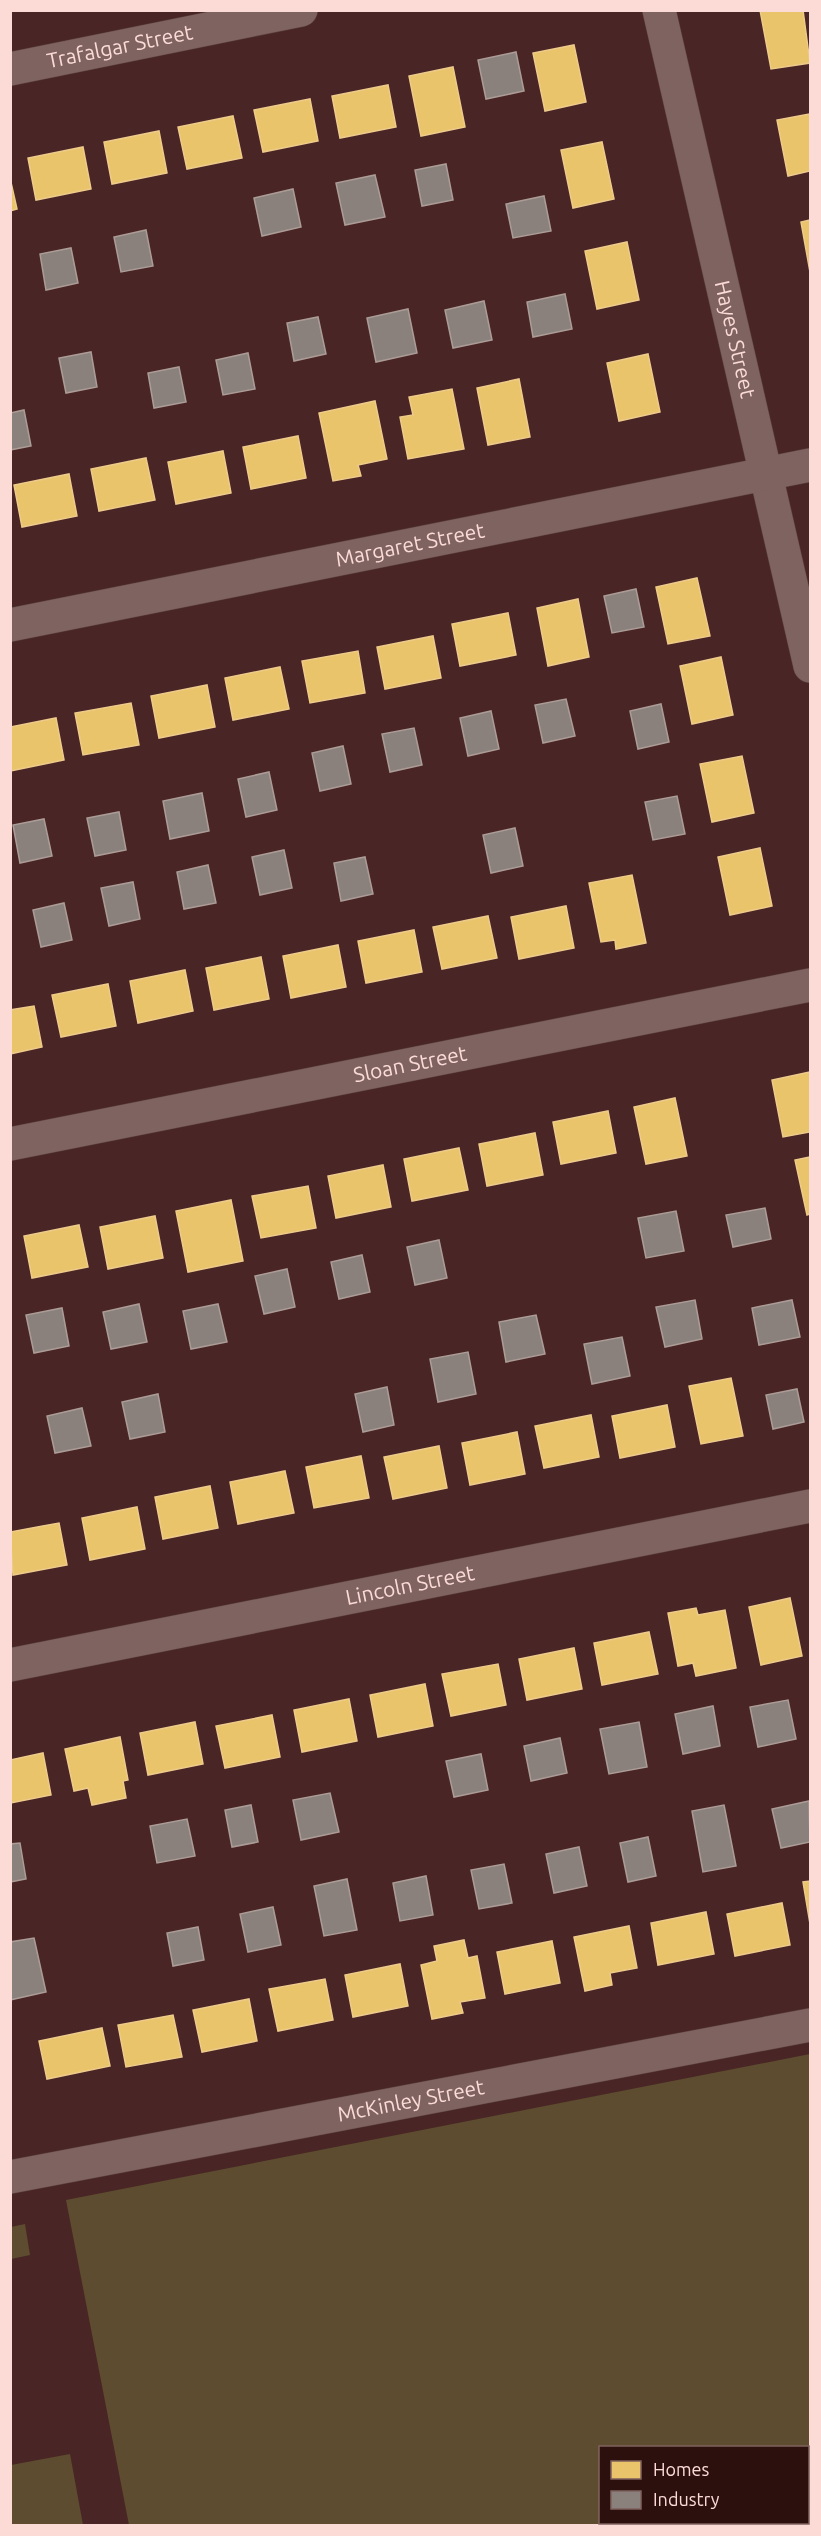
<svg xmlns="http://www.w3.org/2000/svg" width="821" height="2536" font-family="Ubuntu,sans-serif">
  <rect width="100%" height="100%" fill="#492625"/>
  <g fill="#5d4c2f">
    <polygon points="810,2054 810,2504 808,2504 808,2448 600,2448 600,2522 715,2523 699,2526 129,2525 66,2200"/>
    <polygon points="25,2224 30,2255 11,2259 11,2227"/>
    <polygon points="70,2454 83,2525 11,2525 11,2465"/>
  </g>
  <g fill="#e9c46a" stroke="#efcb8b" stroke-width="1.5">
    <polygon points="760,10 803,10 810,63 771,69"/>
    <polygon points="574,45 586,102 545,111 533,53"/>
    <polygon points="453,67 465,127 421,136 409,76"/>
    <polygon points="388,85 396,127 340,138 332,96"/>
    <polygon points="310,99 318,141 263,152 254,110"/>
    <polygon points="810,114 810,171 788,176 777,120"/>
    <polygon points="233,116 242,158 187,169 178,127"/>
    <polygon points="159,131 167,173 112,184 104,142"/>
    <polygon points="602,142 614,199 573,208 561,150"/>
    <polygon points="83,147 91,189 36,200 28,158"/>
    <polygon points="10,178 17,209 10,211"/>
    <polygon points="810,220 810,272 801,222"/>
    <polygon points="627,242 639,300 597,309 585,251"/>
    <polygon points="648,354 660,412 619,421 607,363"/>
    <polygon points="519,379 530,437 488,445 477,388"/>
    <polygon points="452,389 464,449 408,459 400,417 413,415 409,397"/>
    <polygon points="375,401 387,459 358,465 361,476 333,481 319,413"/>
    <polygon points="298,436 306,478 251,489 243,447"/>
    <polygon points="223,451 231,493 176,504 168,462"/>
    <polygon points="146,458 155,500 99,511 91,469"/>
    <polygon points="69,474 77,516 22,527 14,485"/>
    <polygon points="697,578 710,636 668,644 656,587"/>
    <polygon points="578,599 589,657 548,666 537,608"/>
    <polygon points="508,613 516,655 460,666 452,624"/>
    <polygon points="433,636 441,678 385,689 377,647"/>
    <polygon points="358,651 365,693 310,703 302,661"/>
    <polygon points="721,657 733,715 692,724 680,666"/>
    <polygon points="280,667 289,709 233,720 225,678"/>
    <polygon points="207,685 215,727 159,738 151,696"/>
    <polygon points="131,703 139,745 83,755 75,713"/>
    <polygon points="56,718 64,760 10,771 10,727"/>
    <polygon points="742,756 754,813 712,822 700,764"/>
    <polygon points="760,848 772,906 730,915 718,857"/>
    <polygon points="632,875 646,943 616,949 615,940 601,942 589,883"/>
    <polygon points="566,906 574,948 519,959 511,917"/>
    <polygon points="488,916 497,958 442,969 433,927"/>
    <polygon points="414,930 422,972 366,983 358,941"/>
    <polygon points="338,945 346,987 291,998 283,956"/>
    <polygon points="261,957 269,999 214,1010 206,968"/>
    <polygon points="185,970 193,1011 138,1023 130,981"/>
    <polygon points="108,984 116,1026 61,1037 52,995"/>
    <polygon points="34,1006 42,1047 10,1054 10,1010"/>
    <polygon points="810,1072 810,1132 783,1137 772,1080"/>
    <polygon points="675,1098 687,1156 646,1164 634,1107"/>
    <polygon points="608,1111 616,1153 561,1164 553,1122"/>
    <polygon points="535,1133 543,1175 487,1186 479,1144"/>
    <polygon points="459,1148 468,1190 412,1201 404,1159"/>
    <polygon points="810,1157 810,1214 807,1215 795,1160"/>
    <polygon points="383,1165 391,1207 336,1218 328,1176"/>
    <polygon points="308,1186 316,1228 261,1238 252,1196"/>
    <polygon points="231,1200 243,1261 188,1272 176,1211"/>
    <polygon points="155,1216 163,1258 108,1269 100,1227"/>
    <polygon points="79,1225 88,1267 32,1278 24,1236"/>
    <polygon points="731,1378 743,1436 701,1444 689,1386"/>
    <polygon points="667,1405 675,1447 620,1458 612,1416"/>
    <polygon points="591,1415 599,1457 544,1468 535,1426"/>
    <polygon points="517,1432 525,1474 470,1485 462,1443"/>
    <polygon points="439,1446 447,1488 393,1499 384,1457"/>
    <polygon points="361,1456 369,1498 314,1508 306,1467"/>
    <polygon points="285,1471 294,1513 238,1524 230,1482"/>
    <polygon points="210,1486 218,1528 163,1539 155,1497"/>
    <polygon points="137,1507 145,1549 90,1560 82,1518"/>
    <polygon points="59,1523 67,1565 13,1575 10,1532"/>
    <polygon points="790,1598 802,1656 761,1665 749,1607"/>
    <polygon points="696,1608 698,1615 725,1610 736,1668 696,1676 693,1663 678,1666 668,1613"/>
    <polygon points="649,1632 658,1674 602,1685 594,1643"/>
    <polygon points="574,1648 582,1689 527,1700 519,1659"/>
    <polygon points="498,1664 506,1705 451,1716 442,1674"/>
    <polygon points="425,1684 433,1726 378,1737 370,1695"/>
    <polygon points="349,1699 357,1741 302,1752 294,1710"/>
    <polygon points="272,1715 280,1757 225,1768 216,1726"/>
    <polygon points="195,1722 203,1764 148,1775 140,1733"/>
    <polygon points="120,1737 128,1780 123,1781 126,1798 92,1805 88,1788 74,1791 65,1749"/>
    <polygon points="43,1753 51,1795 10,1803 10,1760"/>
    <polygon points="810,1881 810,1924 803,1882"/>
    <polygon points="782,1903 790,1945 735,1956 727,1914"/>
    <polygon points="706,1912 714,1954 658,1965 651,1923"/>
    <polygon points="629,1926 637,1968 610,1973 612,1985 585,1991 574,1937"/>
    <polygon points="464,1940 468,1958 477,1956 485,1998 460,2002 463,2013 432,2019 421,1965 437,1961 434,1946"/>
    <polygon points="552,1941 560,1983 505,1994 497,1952"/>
    <polygon points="400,1964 408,2006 353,2017 345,1975"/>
    <polygon points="325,1979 333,2020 278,2031 269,1989"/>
    <polygon points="249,1999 257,2041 202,2052 193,2010"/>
    <polygon points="173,2015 182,2057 126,2067 118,2025"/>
    <polygon points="102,2028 110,2066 47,2079 39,2041"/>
  </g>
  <g fill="#8a817c" stroke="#ac9c97" stroke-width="1.5">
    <polygon points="516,52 524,91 486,99 478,60"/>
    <polygon points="446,164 453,200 422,206 415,170"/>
    <polygon points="375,175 385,217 345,225 336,183"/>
    <polygon points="293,189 301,227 262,236 254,198"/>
    <polygon points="544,196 551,231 513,238 506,204"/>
    <polygon points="146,230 153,266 121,272 114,237"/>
    <polygon points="71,248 78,283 46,290 40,254"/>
    <polygon points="565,294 572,329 533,337 527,302"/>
    <polygon points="484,301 492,340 453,348 445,310"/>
    <polygon points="408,309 417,353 376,362 367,318"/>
    <polygon points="318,317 326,354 294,361 287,323"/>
    <polygon points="91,352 97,387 66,393 59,358"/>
    <polygon points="248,353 255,389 223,395 216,360"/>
    <polygon points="179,367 186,402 154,408 148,373"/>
    <polygon points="24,410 31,446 10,450 10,413"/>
    <polygon points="636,589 644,627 612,633 604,596"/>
    <polygon points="566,699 575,736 543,743 535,705"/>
    <polygon points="661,704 669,742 638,749 630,711"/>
    <polygon points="491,711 499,749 468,756 460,718"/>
    <polygon points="414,728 422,765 390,772 382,734"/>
    <polygon points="343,746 351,784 320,791 312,753"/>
    <polygon points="269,772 277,810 246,817 238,779"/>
    <polygon points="202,793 209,831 170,839 163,801"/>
    <polygon points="677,796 685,834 653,840 645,802"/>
    <polygon points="119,812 126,850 95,856 87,818"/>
    <polygon points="44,819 52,856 20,863 13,825"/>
    <polygon points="515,828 523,866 491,873 483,835"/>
    <polygon points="284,850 292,888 260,895 252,857"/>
    <polygon points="365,857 373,894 341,901 334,863"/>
    <polygon points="208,865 216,903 184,909 177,872"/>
    <polygon points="133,882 140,919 109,926 101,888"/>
    <polygon points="64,903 72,940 41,947 33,910"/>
    <polygon points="765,1208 771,1239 733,1247 726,1215"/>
    <polygon points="676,1211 684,1251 646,1258 638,1218"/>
    <polygon points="439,1240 447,1278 415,1285 407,1247"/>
    <polygon points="362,1255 370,1292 339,1299 331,1262"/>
    <polygon points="287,1269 295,1307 264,1314 255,1276"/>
    <polygon points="695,1300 702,1339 665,1347 656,1307"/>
    <polygon points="792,1300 800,1337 759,1345 752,1308"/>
    <polygon points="139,1304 147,1342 111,1349 103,1312"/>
    <polygon points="218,1304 227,1342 191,1349 183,1311"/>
    <polygon points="62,1308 69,1346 34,1353 26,1315"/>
    <polygon points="536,1315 545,1354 506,1362 499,1322"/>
    <polygon points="622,1337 630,1376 592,1384 584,1344"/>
    <polygon points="468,1352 476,1394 438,1402 430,1359"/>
    <polygon points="387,1387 394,1425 363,1432 355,1394"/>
    <polygon points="797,1389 804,1422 773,1429 766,1395"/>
    <polygon points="158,1394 165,1432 130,1439 122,1402"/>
    <polygon points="82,1408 91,1446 55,1453 47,1416"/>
    <polygon points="788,1700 796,1739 758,1747 750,1707"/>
    <polygon points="713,1706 720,1746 683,1754 675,1714"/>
    <polygon points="639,1722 647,1767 609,1774 600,1729"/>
    <polygon points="560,1738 567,1773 531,1781 524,1746"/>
    <polygon points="481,1754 488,1790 454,1797 446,1761"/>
    <polygon points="330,1793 339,1832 301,1840 293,1800"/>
    <polygon points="809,1801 810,1842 781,1848 772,1809"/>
    <polygon points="251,1805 258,1842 232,1847 225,1810"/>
    <polygon points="724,1805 736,1866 703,1872 692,1811"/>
    <polygon points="187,1819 195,1856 157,1863 150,1826"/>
    <polygon points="648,1837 656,1876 628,1882 620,1843"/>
    <polygon points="20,1843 26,1879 10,1882 10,1844"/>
    <polygon points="579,1847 587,1886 554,1893 546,1854"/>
    <polygon points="504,1864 512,1903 479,1909 471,1870"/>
    <polygon points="426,1876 433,1915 400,1921 393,1883"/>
    <polygon points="347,1879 357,1930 324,1936 314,1886"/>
    <polygon points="273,1907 281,1945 248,1952 240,1914"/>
    <polygon points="198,1927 204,1960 173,1966 167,1933"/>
    <polygon points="34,1938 46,1992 10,2000 10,1942"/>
  </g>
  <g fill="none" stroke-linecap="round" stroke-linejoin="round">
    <g stroke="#5e4241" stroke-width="34">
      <g id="street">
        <path id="s1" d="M 659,10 L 810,666"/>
        <path id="s2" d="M 10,69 L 301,10"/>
        <path id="s3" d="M 10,625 L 810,465"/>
        <path id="s4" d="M 10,1144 L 810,985"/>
        <path id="s5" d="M 10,1665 L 810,1506"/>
        <path id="s6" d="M 10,2177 L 810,2025"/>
      </g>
    </g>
    <use href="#street" stroke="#7e6360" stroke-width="33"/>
  </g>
  <g text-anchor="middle" stroke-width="6" stroke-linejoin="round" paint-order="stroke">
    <g font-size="21" fill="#fcdbd7" stroke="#2c100d">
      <text dy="7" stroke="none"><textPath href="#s2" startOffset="112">Trafalgar Street</textPath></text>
      <text dy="7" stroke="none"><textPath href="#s1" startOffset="338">Hayes Street</textPath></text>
      <text dy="7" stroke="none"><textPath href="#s3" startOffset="408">Margaret Street</textPath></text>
      <text dy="7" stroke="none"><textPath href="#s4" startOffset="408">Sloan Street</textPath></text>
      <text dy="7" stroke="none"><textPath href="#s5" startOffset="408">Lincoln Street</textPath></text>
      <text dy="7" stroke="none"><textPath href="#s6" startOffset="408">McKinley Street</textPath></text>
    </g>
  </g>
  <rect width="821" height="2536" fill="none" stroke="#fcdbd7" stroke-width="24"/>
  <rect x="599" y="2446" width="210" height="78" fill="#2c100d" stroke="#7f615e" stroke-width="1.5"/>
  <rect x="611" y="2461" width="30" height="18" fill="#e9c46a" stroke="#7f615e" stroke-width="1.5"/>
  <text x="653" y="2476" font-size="18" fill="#fcdbd7">Homes</text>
  <rect x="611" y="2491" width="30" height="18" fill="#8a817c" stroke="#7f615e" stroke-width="1.5"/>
  <text x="653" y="2506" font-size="18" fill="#fcdbd7">Industry</text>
</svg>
